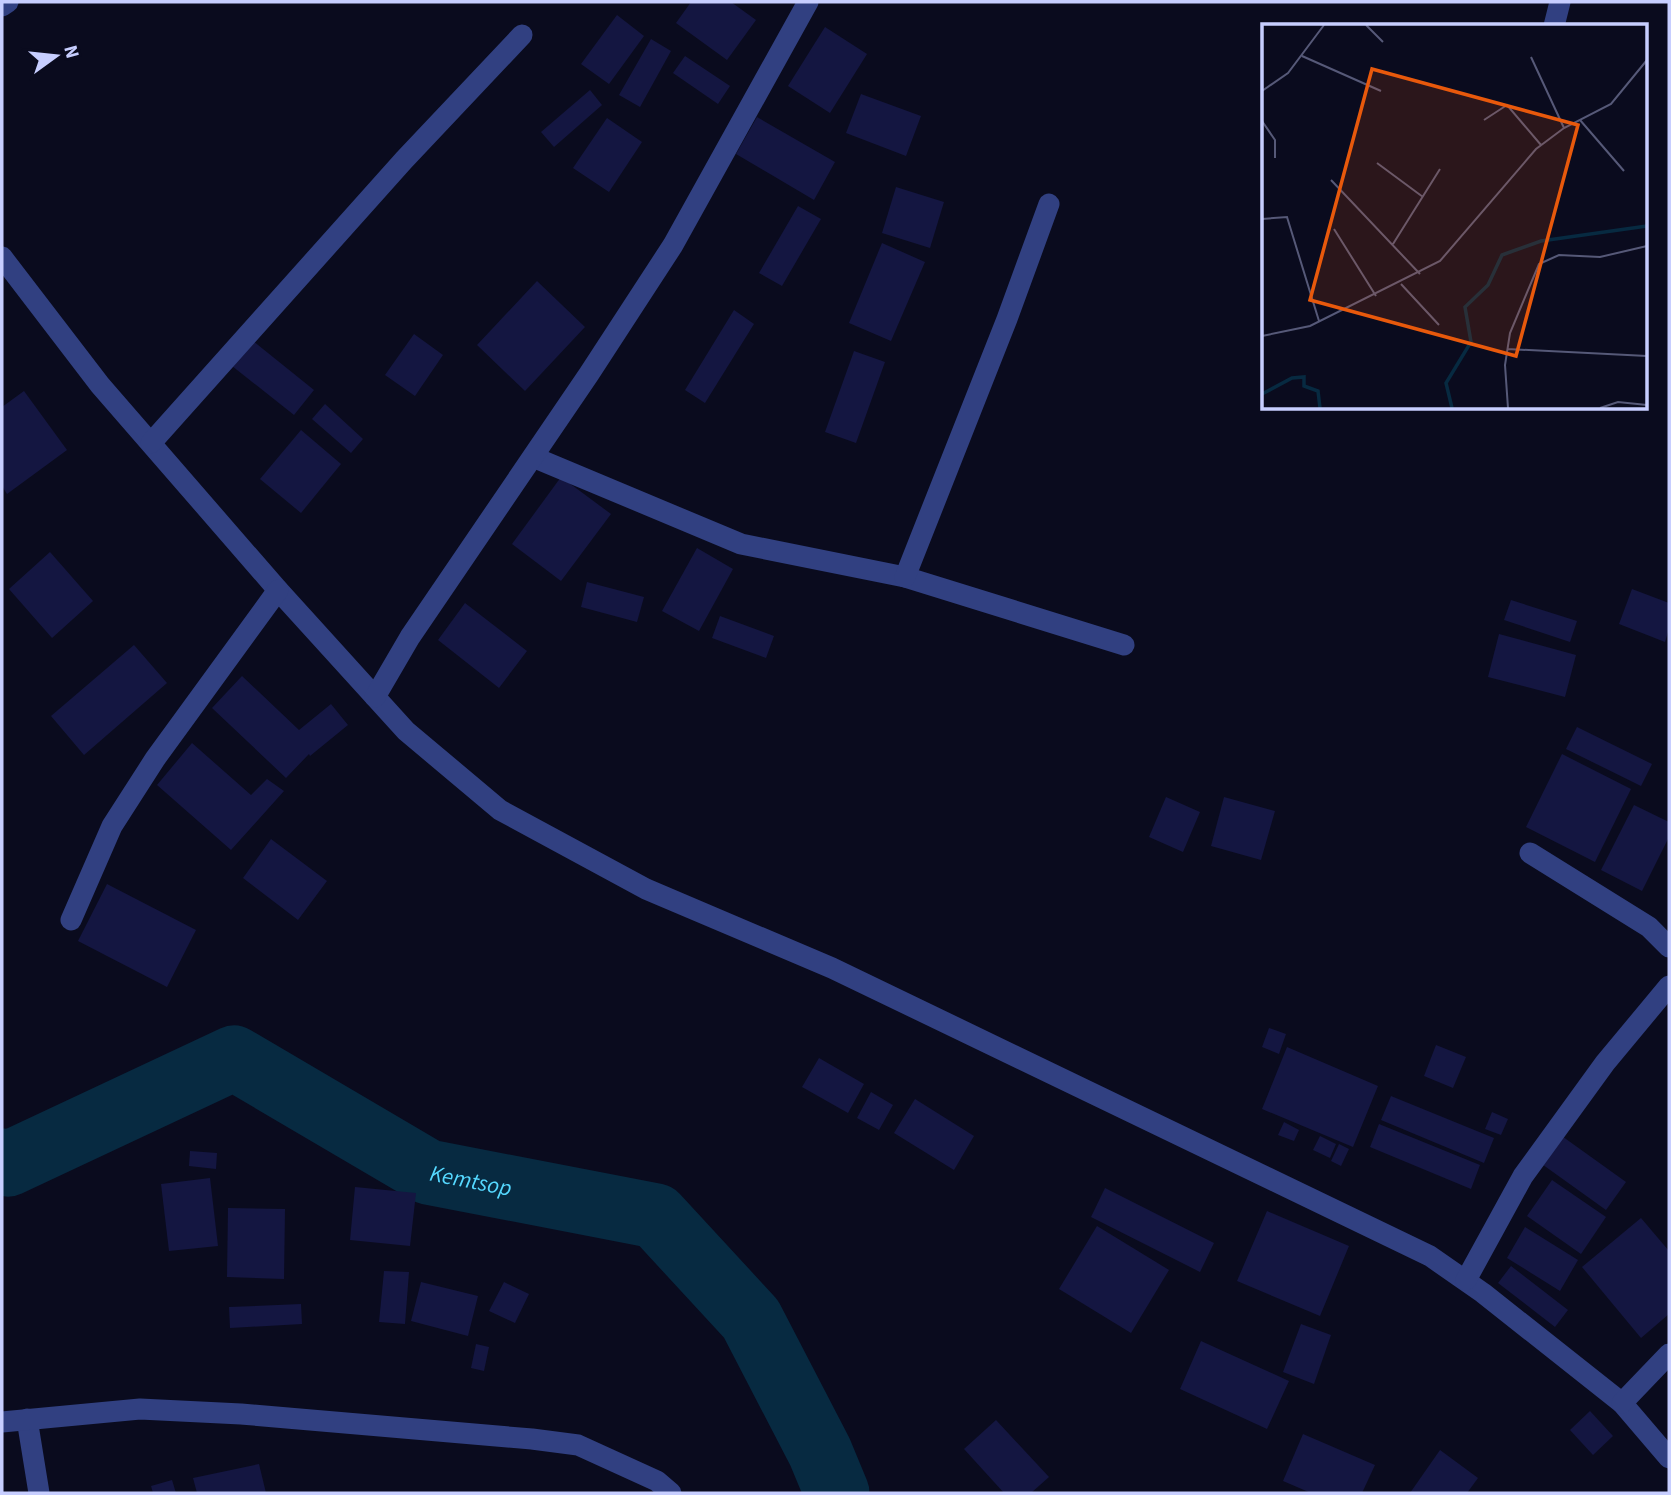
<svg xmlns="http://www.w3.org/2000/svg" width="1671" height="1495" font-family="'Source Sans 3',sans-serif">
  <rect width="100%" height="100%" fill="#0a0b1e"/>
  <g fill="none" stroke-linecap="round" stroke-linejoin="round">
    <path stroke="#072a41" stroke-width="65" id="s1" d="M 2,1161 L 8,1164 L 234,1058 L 428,1172 L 656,1216 L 751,1319 L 820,1452 L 837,1493"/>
  </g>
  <g fill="#141641">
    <polygon points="691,2 731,2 756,20 727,60 676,23"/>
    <polygon points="617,15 644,36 609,84 581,64"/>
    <polygon points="825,27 867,54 830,113 788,86"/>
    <polygon points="651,39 671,51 640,107 619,95"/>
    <polygon points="685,56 730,86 718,104 673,73"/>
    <polygon points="590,90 602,105 554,147 541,132"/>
    <polygon points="861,94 921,116 906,156 846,133"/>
    <polygon points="757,117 835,162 814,200 736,154"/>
    <polygon points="607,118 642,142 609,192 573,168"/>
    <polygon points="896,187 944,202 930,248 882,233"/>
    <polygon points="798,206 821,219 782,286 759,273"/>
    <polygon points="882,243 925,262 891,341 849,323"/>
    <polygon points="537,281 585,327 525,391 477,345"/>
    <polygon points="734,310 754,324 705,403 685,390"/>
    <polygon points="414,334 443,355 415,396 385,375"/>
    <polygon points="247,336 314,390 294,415 227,362"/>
    <polygon points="854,351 885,362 856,443 825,432"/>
    <polygon points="24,391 67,450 7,494 2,486 2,407"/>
    <polygon points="325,404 363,439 351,453 312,419"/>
    <polygon points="301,430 341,464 301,513 260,479"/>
    <polygon points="561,477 611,514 561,581 512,544"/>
    <polygon points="697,548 733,569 699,631 662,611"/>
    <polygon points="50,552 93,601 52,638 9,589"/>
    <polygon points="587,582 644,597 637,622 581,607"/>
    <polygon points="1632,589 1669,603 1669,629 1665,642 1619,624"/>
    <polygon points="1511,600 1577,621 1570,642 1504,620"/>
    <polygon points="465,603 527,651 499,688 438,640"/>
    <polygon points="720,616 774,636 766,658 712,638"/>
    <polygon points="1499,634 1576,655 1565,697 1488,677"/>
    <polygon points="134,645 167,683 84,755 51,716"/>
    <polygon points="242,676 299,730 331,704 348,725 310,756 309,754 286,778 212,708"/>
    <polygon points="1577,727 1652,764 1641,786 1566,749"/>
    <polygon points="192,743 251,795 267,779 284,791 231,850 157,785"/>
    <polygon points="1562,754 1631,789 1595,862 1526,827"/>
    <polygon points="1166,797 1200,812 1183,852 1149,837"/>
    <polygon points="1224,797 1275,811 1261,860 1211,846"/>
    <polygon points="1634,805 1669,822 1669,837 1642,891 1601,870"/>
    <polygon points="271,839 327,881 298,920 243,878"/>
    <polygon points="107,884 196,930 167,987 78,941"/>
    <polygon points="1269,1028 1286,1034 1279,1054 1262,1047"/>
    <polygon points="1436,1045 1466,1057 1453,1088 1424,1076"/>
    <polygon points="1287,1047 1378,1086 1353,1147 1262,1109"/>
    <polygon points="819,1058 864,1084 848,1113 802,1087"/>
    <polygon points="871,1092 893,1105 879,1130 857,1118"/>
    <polygon points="1391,1096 1494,1138 1484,1163 1381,1120"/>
    <polygon points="915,1099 974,1136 954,1170 894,1133"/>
    <polygon points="1492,1112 1508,1119 1501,1135 1485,1129"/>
    <polygon points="1284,1122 1299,1130 1294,1141 1278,1135"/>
    <polygon points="1379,1124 1480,1165 1471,1189 1370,1147"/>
    <polygon points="1559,1134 1626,1182 1606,1210 1539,1162"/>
    <polygon points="1320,1136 1336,1144 1330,1158 1313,1150"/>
    <polygon points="1339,1144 1349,1149 1341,1166 1331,1161"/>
    <polygon points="190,1151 217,1153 216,1169 189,1166"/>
    <polygon points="210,1178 218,1246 169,1251 161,1184"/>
    <polygon points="1552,1180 1606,1217 1581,1254 1527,1216"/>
    <polygon points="355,1187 416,1193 410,1246 350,1240"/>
    <polygon points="1105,1188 1214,1243 1200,1272 1091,1217"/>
    <polygon points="228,1208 285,1209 284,1279 227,1277"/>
    <polygon points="1267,1211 1349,1246 1320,1316 1237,1281"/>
    <polygon points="1641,1218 1669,1251 1669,1314 1641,1338 1582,1267"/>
    <polygon points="1097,1226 1169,1270 1131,1333 1059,1289"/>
    <polygon points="1525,1227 1578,1260 1560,1291 1507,1258"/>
    <polygon points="1511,1266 1568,1310 1555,1327 1498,1283"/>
    <polygon points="384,1271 409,1272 405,1324 379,1322"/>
    <polygon points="421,1282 478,1296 468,1336 411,1321"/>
    <polygon points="504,1282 529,1294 515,1323 489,1311"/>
    <polygon points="301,1304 302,1324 230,1328 229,1307"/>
    <polygon points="1301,1324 1331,1335 1314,1384 1283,1372"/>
    <polygon points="1201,1341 1289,1381 1267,1429 1180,1389"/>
    <polygon points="476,1344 489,1347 484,1371 471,1368"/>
    <polygon points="1590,1411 1613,1436 1593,1455 1570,1430"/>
    <polygon points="996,1420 1049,1477 1031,1493 1004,1493 964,1449"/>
    <polygon points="1303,1434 1375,1465 1362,1493 1311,1493 1283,1481"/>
    <polygon points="1440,1450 1478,1478 1467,1493 1410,1493"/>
    <polygon points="259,1464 266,1493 197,1493 193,1478"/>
    <polygon points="172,1480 176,1493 153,1493 151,1486"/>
  </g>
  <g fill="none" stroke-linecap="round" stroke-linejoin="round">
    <g stroke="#314081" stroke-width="21">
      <polyline points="2,6 8,2"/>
      <polyline points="1554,26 1560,2"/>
      <polyline points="2,257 100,385 278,590 406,731 500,810 646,889 832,968 1430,1256 1483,1293 1622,1403 1669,1458"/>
      <polyline points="151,443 404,160 522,35"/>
      <polyline points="533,457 741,544 905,577 1124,645"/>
      <polyline points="905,577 1007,319 1049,204"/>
      <polyline points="375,697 410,637 589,374 673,245 808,2"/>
      <polyline points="1530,853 1649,927 1669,947"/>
      <polyline points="71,920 112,826 155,759 278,590"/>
      <polyline points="1466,1280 1523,1176 1605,1063 1669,986"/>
      <polyline points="1622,1403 1669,1354"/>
      <polyline points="27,1419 39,1493"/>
      <polyline points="2,1422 140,1409 241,1414 532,1439 578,1445 657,1481 671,1493"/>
    </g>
  </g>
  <g text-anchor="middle" stroke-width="6" stroke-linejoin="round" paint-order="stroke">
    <g font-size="23" font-style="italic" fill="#55d8ff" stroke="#0a0b1e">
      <text dy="8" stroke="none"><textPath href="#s1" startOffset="525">Kemtsop</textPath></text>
    </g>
  </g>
  <g transform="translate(1262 24)">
    <rect width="385" height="385" fill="#0a0b1e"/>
    <path fill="none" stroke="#072a41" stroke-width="3.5" d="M 0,370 L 30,354 L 42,353 L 42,362 L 56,367 L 58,384M 190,384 L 184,359 L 209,318 L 203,283 L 226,261 L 240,231 L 279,217 L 385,202"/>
    <path fill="none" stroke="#565978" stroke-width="2" d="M 104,1 L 121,18M 40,32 L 119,67M 269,33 L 302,104M 0,67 L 26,49 L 62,1M 222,96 L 245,81 L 279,121M 318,96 L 362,147M 0,97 L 13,116 L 13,134M 115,139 L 161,173M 69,156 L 158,250M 0,195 L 25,193 L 57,297M 72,205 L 114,272M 131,220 L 178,145M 139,260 L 177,301M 0,312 L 48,302 L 178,237 L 274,125 L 302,104 L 349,80 L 385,36M 245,325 L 385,332M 246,384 L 243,341 L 248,309 L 277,240 L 297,231 L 338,233 L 385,222M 338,384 L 356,378 L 385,381"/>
    <path fill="#e8590c" fill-opacity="0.15" stroke="#e8590c" stroke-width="3.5" d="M 110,45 L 316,101 L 254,332 L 48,276 Z"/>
    <rect width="385" height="385" fill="none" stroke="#c7ceff" stroke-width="3.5"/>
  </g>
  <rect width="1671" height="1495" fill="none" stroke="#c7ceff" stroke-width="7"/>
  <g transform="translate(56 56) rotate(75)" stroke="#0a0b1e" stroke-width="5" paint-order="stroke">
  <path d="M0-5L12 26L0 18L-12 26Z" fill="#c7ceff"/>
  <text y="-10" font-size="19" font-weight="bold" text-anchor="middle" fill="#c7ceff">N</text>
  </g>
</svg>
